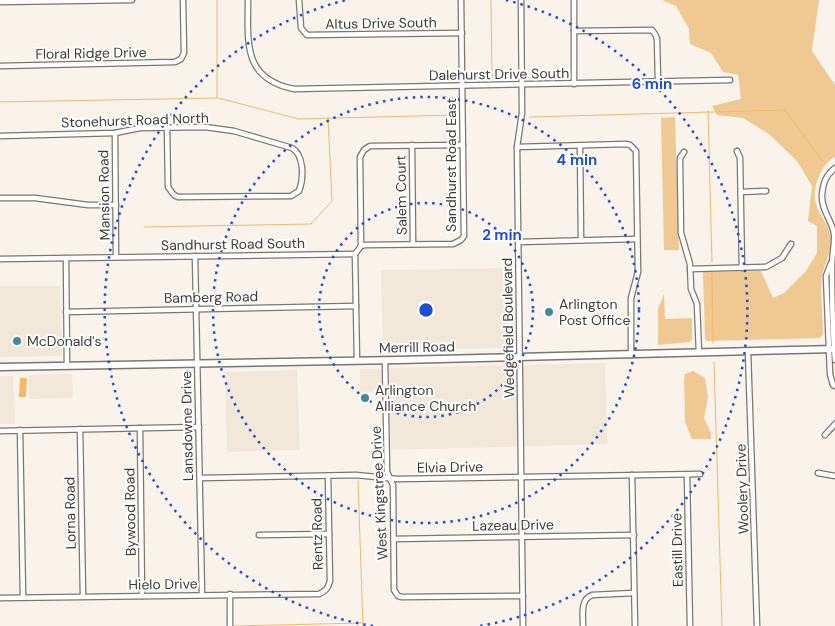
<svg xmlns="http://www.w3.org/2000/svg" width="835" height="626" font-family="'DM Sans',sans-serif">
  <rect width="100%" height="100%" fill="#f9f3eb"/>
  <g fill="#f2e8da">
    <polygon points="512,268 513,348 383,350 381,270"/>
    <polygon points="0,286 60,286 62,356 0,357"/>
    <polygon points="605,363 607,444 391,450 389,368"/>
    <polygon points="360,369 381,369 382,391 360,392"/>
    <polygon points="297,370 300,450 227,452 225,372"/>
    <polygon points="72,374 73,398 29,399 29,375"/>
    <polygon points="0,376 13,376 15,424 0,424"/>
  </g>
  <g fill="#f0c892">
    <path d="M 662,0 L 819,0 L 812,51 L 835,85 L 835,157 C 828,161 823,167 820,174 C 803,210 832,217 831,243 C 830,256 824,265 822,276 C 820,291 823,319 823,334 L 820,338 L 707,341 L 705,339 L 703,272 L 761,271 L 773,298 L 784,293 L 806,271 L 817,253 L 817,226 L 808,221 L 812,186 L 797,161 L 769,134 L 743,118 L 717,115 L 712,106 L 741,99 L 738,75 L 723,72 L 711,53 L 690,44 L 689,29 L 676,6 Z"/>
    <polygon points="675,117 679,250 664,250 661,118"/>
    <polygon points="664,294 665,319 692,318 692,339 690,342 658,345 658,309"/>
    <polygon points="693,371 705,378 708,397 704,418 711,433 711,439 692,439 685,422 684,379 685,374"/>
  </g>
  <polygon fill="#f2ba69" points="20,378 25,378 27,379 26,397 19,397 19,395"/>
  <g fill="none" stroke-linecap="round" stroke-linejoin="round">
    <g stroke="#f2ba69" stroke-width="1">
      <polyline points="491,0 492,76"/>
      <polyline points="218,98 299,119 455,115"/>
      <polyline points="0,102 217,98 217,0"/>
      <polyline points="708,111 712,262"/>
      <polyline points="530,117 785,110 823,162"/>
      <polyline points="144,227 311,224 332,201 328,118"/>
      <polyline points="712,273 713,343"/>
      <polyline points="714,362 722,626"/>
      <polyline points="358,481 363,626"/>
      <polyline points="233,626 363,623"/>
    </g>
    <g stroke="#7b766f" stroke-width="7">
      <g id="minor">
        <path d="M 248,0 C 248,41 242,79 294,89 L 730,80"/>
        <polyline points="299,0 301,28 307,35 462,33"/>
        <polyline points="521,0 522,113 517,147 523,626"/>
        <polyline points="574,0 574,84"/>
        <polyline points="0,2 132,0"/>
        <polyline points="574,31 652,30 655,34 657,39 658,81"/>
        <polyline points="0,66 175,62 181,59 184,53 183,0"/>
        <polyline points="115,133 116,257"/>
        <path d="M 0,136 L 115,133 L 140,128 L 205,127 L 234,131 L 292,148 C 304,155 304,178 299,191 L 291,196 L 178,197 L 174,195 L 168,187 L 167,127"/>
        <polyline points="412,145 413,244"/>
        <polyline points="580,146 581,240"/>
        <polyline points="517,147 626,144 630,145 636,151 638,272 631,298 631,355"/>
        <polyline points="737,151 740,158 742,268"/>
        <polyline points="684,152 680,158 680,165 681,233 690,264 691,289 697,304 699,353"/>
        <path d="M 835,168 C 826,175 823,183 822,195 C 821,210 832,220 834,234 C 835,244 832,254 832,265 C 832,296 832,328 835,360"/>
        <polyline points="741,192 766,191"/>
        <polyline points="0,198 35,198 88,205 116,205"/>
        <polyline points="518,242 637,239"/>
        <polyline points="361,246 360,157 364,150 370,146 463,145"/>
        <polyline points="355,254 361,246 365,245 453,244 461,240 464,236 461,0"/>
        <polyline points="355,254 357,361"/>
        <polyline points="195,256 202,595"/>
        <polyline points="66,258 67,366"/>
        <polyline points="0,259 355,254"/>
        <polyline points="831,263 826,276 830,374 833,385 835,386"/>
        <polyline points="690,269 766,267 782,258 791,244"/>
        <polyline points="66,312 356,306"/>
        <polyline points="748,351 757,626"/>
        <polyline points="385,361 387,472 393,485 394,590 398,596 402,597 523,596"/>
        <polyline points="140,428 142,596"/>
        <polyline points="80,429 83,596"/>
        <polyline points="20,430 23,597"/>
        <polyline points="0,431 199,427"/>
        <polyline points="825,435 835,424"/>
        <polyline points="818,473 835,476"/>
        <polyline points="632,475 635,626"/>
        <polyline points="687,475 690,626"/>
        <polyline points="200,478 356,475 397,479 700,474"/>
        <polyline points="259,535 329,534"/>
        <polyline points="394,539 634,535"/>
        <polyline points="230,594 230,626"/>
        <path d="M 0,598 L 319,594 C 326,591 328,588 330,581 L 328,476"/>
        <path d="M 583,626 C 583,614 580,600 592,595 L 634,593"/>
      </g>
    </g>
    <g stroke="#7b766f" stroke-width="9">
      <polyline id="secondary" points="0,367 399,360 835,349"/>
    </g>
    <use href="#minor" stroke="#fff" stroke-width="4.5"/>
    <use href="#secondary" stroke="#fff" stroke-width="6"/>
  </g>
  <g fill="none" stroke="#1d4ed8" stroke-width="2.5" stroke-dasharray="2.5 5">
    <circle cx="426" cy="310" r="107"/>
    <circle cx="426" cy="310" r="213"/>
    <path d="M373 626A320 320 0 0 1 346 0M506 0A320 320 0 0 1 479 626"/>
  </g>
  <g fill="#448996" stroke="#fff" stroke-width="2">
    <circle cx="549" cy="312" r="5"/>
    <circle cx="17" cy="341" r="5"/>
    <circle cx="365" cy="398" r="5"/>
  </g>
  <g text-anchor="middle" stroke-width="4" stroke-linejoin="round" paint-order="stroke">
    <g font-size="14" fill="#3e3c39" stroke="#fff">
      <text transform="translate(381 23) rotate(-1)" y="5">Altus Drive South</text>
      <text transform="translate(91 53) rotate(-1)" y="5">Floral Ridge Drive</text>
      <text transform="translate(499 74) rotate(-1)" y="5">Dalehurst Drive South</text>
      <text transform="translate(135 120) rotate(-2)" y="5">Stonehurst Road North</text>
      <text transform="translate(451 165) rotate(-90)" y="5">Sandhurst Road East</text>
      <text transform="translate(104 195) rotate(-91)" y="5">Mansion Road</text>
      <text transform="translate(401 195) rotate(-91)" y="5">Salem Court</text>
      <text transform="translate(233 244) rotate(-1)" y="5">Sandhurst Road South</text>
      <text transform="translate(211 297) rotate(-1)" y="5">Bamberg Road</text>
      <text transform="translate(508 328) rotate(-91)" y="5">Wedgefield Boulevard</text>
      <text transform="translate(417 347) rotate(-1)" y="5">Merrill Road</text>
      <text transform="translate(187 426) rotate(-91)" y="5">Lansdowne Drive</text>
      <text transform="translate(450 467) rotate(-1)" y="5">Elvia Drive</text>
      <text transform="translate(742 489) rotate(-92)" y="5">Woolery Drive</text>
      <text transform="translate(379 493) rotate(-93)" y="5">West Kingstree Drive</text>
      <text transform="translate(130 512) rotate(-91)" y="5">Bywood Road</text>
      <text transform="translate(70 513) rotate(-91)" y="5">Lorna Road</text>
      <text transform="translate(513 525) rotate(-1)" y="5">Lazeau Drive</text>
      <text transform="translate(317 534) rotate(-91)" y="5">Rentz Road</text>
      <text transform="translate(677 550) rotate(-91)" y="5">Eastill Drive</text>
      <text transform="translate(163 584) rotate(-1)" y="5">Hielo Drive</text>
    </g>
    <g font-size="14" fill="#3e3c39" stroke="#fff" text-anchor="start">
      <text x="559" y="309">Arlington<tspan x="559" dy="16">Post Office</tspan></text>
      <text x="27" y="346">McDonald's</text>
      <text x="375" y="395">Arlington<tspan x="375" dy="16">Alliance Church</tspan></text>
    </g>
  </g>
  <circle cx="426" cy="310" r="8" fill="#1d4ed8" stroke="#fff" stroke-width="2.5"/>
  <g font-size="15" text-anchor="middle" font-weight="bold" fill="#1d4ed8" stroke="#fff" stroke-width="4" stroke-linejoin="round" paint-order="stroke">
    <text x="652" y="89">6 min</text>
    <text x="577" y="165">4 min</text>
    <text x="502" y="240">2 min</text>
  </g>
</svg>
